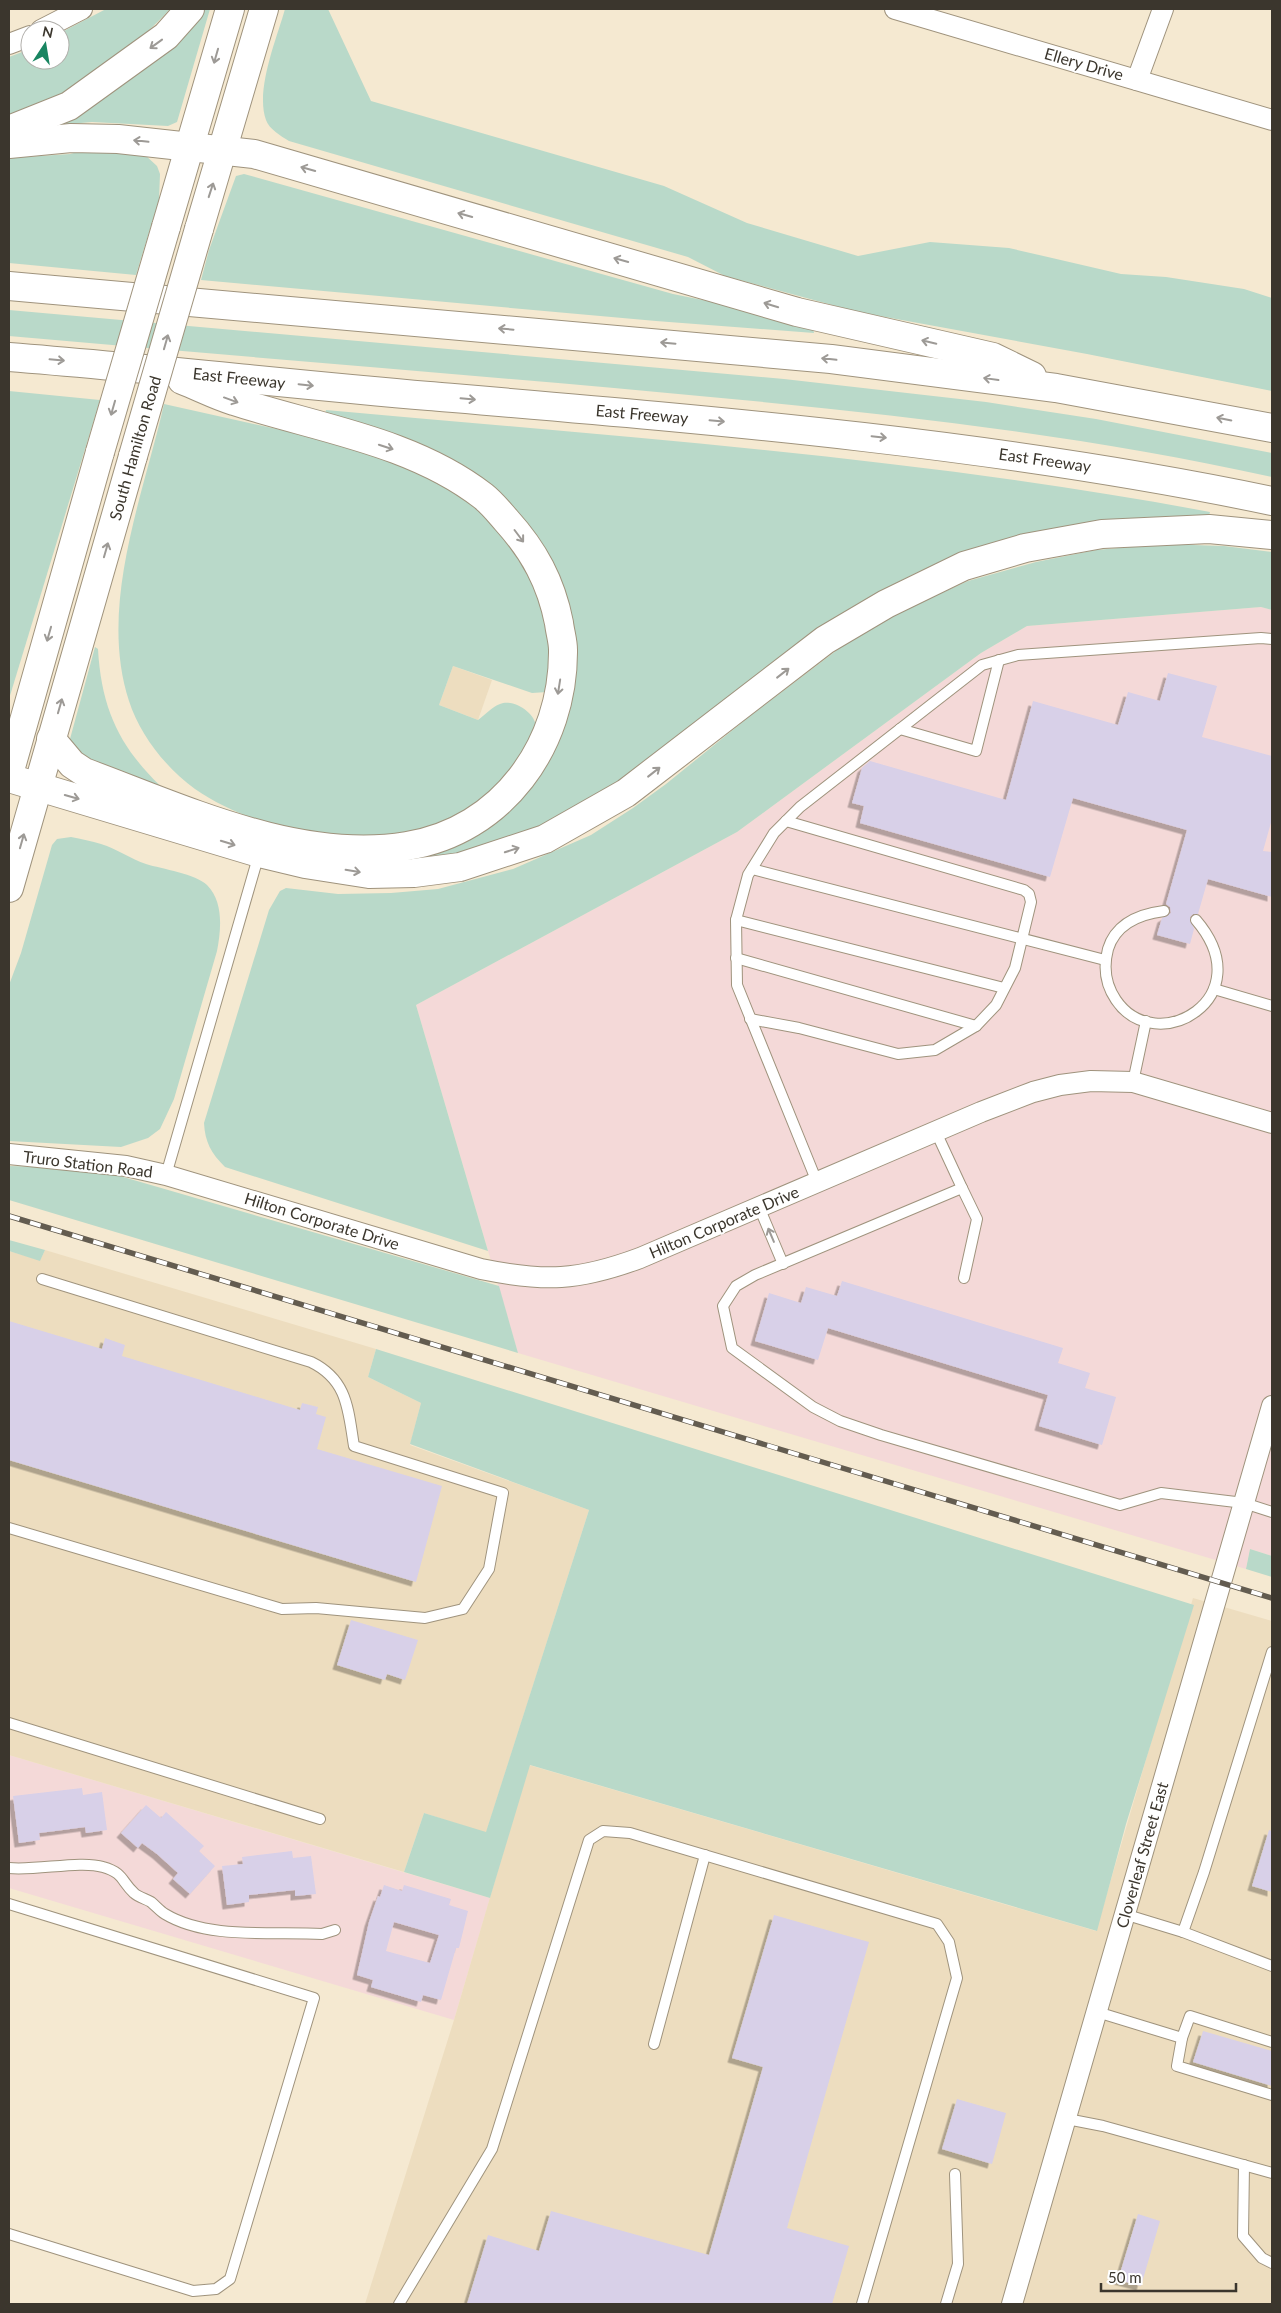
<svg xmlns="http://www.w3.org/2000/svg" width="1281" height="2313" font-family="Lato,sans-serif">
  <defs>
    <filter id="shadow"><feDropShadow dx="-4.5" dy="4.5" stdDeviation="0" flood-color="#0004"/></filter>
  </defs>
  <rect width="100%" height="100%" fill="#f5e9d1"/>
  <g fill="#f4d9d8">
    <polygon points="1261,607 1272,610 1272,1556 1250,1549 1246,1569 518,1353 416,1005 737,832 981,653 1027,626"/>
    <polygon points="9,1755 490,1898 454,2020 9,1888"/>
  </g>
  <g fill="#edddbf">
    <polygon points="453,666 492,680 478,720 439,705"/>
    <polygon points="45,1250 376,1349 368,1377 421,1403 410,1445 589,1510 486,1833 424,1813 404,1872 9,1755 9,1251 40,1260"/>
    <polygon points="1193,1598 1272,1621 1272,2304 365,2304 454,2020 529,1765 1096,1931"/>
  </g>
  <g fill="#b9d9c9">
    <path d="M 106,9 L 170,9 C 130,53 65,99 9,117 L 9,57 L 30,49 L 30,60 L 60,60 L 60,33 Z"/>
    <polygon points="203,9 210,9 177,122 168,126 92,122 58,125"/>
    <path d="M 285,9 L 328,9 L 371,101 L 664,186 L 747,223 L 858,256 L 930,242 L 1009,248 L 1121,274 L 1166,277 L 1244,289 L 1272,298 L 1272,391 L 1087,354 L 858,312 L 725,276 L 688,257 L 289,141 C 281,136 269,129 266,120 C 255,90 277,38 285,9 Z"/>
    <polygon points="93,148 145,155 157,166 160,174 159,200 136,275 9,263 9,158 70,154"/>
    <polygon points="244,174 673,294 737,307 813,328 814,333 656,321 201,280 209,250 236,176"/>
    <path d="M 9,310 L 784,379 L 986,402 L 1096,419 L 1272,453 L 1272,477 C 1056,429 834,408 614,388 C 412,370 210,354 9,336 Z"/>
    <polygon points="9,391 100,400 9,699"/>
    <path d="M 164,404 L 322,439 L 393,461 L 432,476 L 481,509 L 534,577 L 551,640 L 547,692 L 532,693 L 453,666 L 439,705 L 478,720 C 485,715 492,707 500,704 C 513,698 536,713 536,727 C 536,736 526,747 522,755 C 460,864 286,852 195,789 C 166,768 140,735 129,701 C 98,606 143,497 164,404 Z"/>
    <path d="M 326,410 C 621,437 918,457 1210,512 L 1208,519 L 960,554 L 916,573 L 881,591 L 834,621 L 644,770 L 560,821 L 449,856 L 382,862 L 460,838 L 567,698 L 521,521 L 324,419 Z"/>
    <path d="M 1162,544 L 1224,546 L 1272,552 L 1272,610 L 1261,607 L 1027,626 L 981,653 L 737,832 L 416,1005 L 488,1251 L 225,1167 C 211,1153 205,1142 204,1123 L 269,910 L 280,891 L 286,888 L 338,894 L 391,893 L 438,889 L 513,869 L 591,835 L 633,808 L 666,784 L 750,716 L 870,625 L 968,581 L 1036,562 L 1096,550 Z"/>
    <path d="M 95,647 L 98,649 C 102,722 129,761 184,807 L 67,750 Z"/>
    <path d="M 71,837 C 81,839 92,841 101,844 C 117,849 131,859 146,864 C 162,869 196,874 207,885 C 224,902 221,930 217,951 L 174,1099 L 160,1129 L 148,1138 L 121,1147 L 9,1141 L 9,985 L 21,953 L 52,845 L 57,839 Z"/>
    <polygon points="9,1166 84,1168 106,1172 499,1286 518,1353 9,1200"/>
    <polygon points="9,1240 45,1250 40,1261 9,1251"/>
    <polygon points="376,1349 1194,1605 1126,1824 1097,1931 530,1765 490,1898 404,1872 424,1813 486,1832 589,1510 410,1444 421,1403 368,1377"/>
    <polygon points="1250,1549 1272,1556 1272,1577 1246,1569"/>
  </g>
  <g fill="#d8d0e8" fill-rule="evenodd" filter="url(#shadow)">
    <polygon points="1168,673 1217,686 1202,737 1272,756 1272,819 1263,851 1272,852 1272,897 1208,879 1198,914 1193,914 1190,917 1194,929 1190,944 1157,935 1162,918 1171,913 1170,907 1166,904 1187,830 1073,798 1050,877 860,823 864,806 852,803 862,768 870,761 1006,800 1033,701 1118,725 1128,692 1160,701"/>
    <polygon points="842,1281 1063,1348 1058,1363 1090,1373 1085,1388 1116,1397 1102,1445 1039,1426 1048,1395 828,1328 818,1360 755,1341 769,1293 801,1303 806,1287 837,1296"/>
    <polygon points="9,1321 102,1349 105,1338 125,1345 122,1356 300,1410 302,1403 318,1407 316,1414 326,1417 317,1449 442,1486 416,1582 9,1460"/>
    <polygon points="351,1620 418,1640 405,1680 387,1674 385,1680 337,1665"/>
    <polygon points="82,1788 83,1795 102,1792 107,1830 86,1833 85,1827 55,1831 39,1833 40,1840 19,1843 13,1796"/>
    <polygon points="146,1805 161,1818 166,1812 204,1846 199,1851 215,1866 190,1894 173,1879 178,1873 157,1854 142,1843 138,1848 121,1833"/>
    <polygon points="1269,1830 1272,1831 1272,1892 1252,1886"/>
    <polygon points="292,1851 293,1858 311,1856 316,1894 295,1896 295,1890 249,1895 249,1902 227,1905 222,1866 243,1864 242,1857"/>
    <path d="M 384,1885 L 402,1891 L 404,1885 L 451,1899 L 449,1905 L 468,1911 L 459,1948 L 456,1948 L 441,2000 L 423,1995 L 421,2002 L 371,1987 L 373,1980 L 357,1975 L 369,1922 L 378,1896 L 380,1897 ZM 394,1922 L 439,1935 L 430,1963 L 386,1951 Z"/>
    <polygon points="774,1915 869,1942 787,2228 849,2246 832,2304 467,2304 488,2235 539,2251 551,2211 709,2255 763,2067 732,2058"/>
    <polygon points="1203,2031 1272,2051 1272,2086 1193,2062"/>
    <polygon points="957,2099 1006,2113 992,2164 942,2149"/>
    <polygon points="1138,2214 1160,2221 1141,2286 1118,2280"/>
  </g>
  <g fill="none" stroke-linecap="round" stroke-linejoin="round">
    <g stroke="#9f937d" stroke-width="12">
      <g id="lane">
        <polyline points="900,729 976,751 999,660"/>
        <polyline points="752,869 1105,960"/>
        <path d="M 1164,911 C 1140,914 1116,923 1108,949 C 1103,968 1105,984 1116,1000 C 1156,1059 1263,998 1196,920"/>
        <polyline points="736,920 1004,988"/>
        <polyline points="736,958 976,1026"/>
        <polyline points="1214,989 1272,1006"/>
        <polyline points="750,1019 799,1028 898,1054 935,1050 976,1026 996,1005 1015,968 1031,902 1029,894 1024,890 786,821"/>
        <polyline points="1133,1082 1146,1021"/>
        <polyline points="936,1132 962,1188 755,1275 736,1286 723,1306 732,1348 813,1407 840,1421 881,1435 1120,1505 1161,1493 1244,1503 1272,1512"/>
        <polyline points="166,1175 259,854"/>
        <polyline points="817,1182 737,985 736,920 748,875 774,833 800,807 982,665 1018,655 1261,638 1272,639"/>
        <polyline points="962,1188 977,1219 964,1278"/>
        <polyline points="759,1207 783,1264"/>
        <path d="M 9,1528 L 282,1609 L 316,1608 L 425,1618 L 463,1609 L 489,1569 L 503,1493 L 354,1446 C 348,1410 348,1380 311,1362 L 42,1279"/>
        <polyline points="9,1723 320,1819"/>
        <path d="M 9,1868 C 36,1871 81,1860 103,1867 C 124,1873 121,1881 134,1893 C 138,1897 146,1899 151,1902 C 156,1906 160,1911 165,1914 C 208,1940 274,1931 322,1934 L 335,1930"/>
        <polyline points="9,1904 314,1998 230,2279 216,2289 193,2291 9,2234"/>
        <polyline points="1124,1914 1183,1932 1272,1966"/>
        <polyline points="1183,1932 1204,1872 1272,1652"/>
        <polyline points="1097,2012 1182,2038 1190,2016 1272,2042"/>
        <polyline points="1182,2038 1177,2066 1272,2095"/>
        <polyline points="654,2044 705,1855"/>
        <polyline points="1067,2119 1103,2126 1272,2173"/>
        <polyline points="1244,2165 1243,2236 1262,2258 1272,2263"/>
        <polyline points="399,2304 492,2149 589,1840 603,1831 630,1833 937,1924 949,1942 957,1978 862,2304"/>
        <polyline points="946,2304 958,2264 955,2174"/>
      </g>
    </g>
    <g stroke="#9f937d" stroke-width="22">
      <g id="street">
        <polyline points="895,9 1272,120"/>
        <polyline points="41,30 82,9"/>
        <polyline points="9,44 30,36"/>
        <polyline points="1137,80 1163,9"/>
        <path d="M 9,1154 L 126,1166 L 166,1175 L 481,1269 C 545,1282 578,1281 640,1258 L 981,1112 L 1033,1092 L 1060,1085 L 1091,1081 L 1133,1082 L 1272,1123"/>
        <polyline points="1012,2304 1272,1406"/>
      </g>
    </g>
    <g stroke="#9f937d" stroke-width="30">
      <g id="primary">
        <polyline points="166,227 230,9"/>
        <polyline points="199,229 264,9"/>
        <polyline points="9,774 100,452"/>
        <polyline points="9,888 133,456"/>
      </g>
    </g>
    <g stroke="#9f937d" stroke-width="30">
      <g id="highway">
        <polyline points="9,130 69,106 166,36 190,9"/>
        <polyline points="9,144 71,138 118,139 254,154 797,312 993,357 1032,376"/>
        <polyline points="9,286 831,359 1056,388 1272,428"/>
        <path d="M 9,357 C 149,368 289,384 429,396 C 712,420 994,443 1272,501"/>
        <path d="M 51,739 L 72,764 L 84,772 C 184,809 299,864 407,846 C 502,831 564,745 563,650 C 563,641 560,632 559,623 C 551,582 534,551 506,520 C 499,512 492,503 483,496 C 412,441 317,428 234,401 C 217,396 200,387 182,380"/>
        <polyline points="9,778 259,853 305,864 369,874 414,873 460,867 545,839 626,793 825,640 886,604 964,566 1025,548 1102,534 1209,529 1272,535"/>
      </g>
    </g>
    <use href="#lane" stroke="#fff" stroke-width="10"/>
    <use href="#street" stroke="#fff" stroke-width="20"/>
    <use href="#primary" stroke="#fff" stroke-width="28"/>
    <use href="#highway" stroke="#fff" stroke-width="28"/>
    <g stroke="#635c50" stroke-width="5.5">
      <polyline id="rail" points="9,1216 1272,1598"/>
    </g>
    <use href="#rail" stroke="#fff" stroke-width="4" stroke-dasharray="11" stroke-linecap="butt"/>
    <g stroke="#9f937d" stroke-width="30" stroke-linecap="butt">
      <g id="primary-bridge">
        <polyline points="100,452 166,227"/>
        <polyline points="133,456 199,229"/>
      </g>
    </g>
    <use href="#primary-bridge" stroke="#fff" stroke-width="28"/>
  </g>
  <defs><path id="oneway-shaft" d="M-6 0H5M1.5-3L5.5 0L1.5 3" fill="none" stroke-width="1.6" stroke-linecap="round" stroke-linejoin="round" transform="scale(1.25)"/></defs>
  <g stroke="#9d9a96">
    <use href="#oneway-shaft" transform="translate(156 44) rotate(144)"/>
    <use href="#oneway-shaft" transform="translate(216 56) rotate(106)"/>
    <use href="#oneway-shaft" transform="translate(141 141) rotate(-174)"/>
    <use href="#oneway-shaft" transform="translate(308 169) rotate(-164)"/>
    <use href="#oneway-shaft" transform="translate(211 190) rotate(-72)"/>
    <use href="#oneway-shaft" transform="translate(465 215) rotate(-164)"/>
    <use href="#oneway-shaft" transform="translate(621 260) rotate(-164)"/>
    <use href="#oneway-shaft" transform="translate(771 305) rotate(-163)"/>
    <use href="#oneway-shaft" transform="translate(506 329) rotate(-175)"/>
    <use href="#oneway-shaft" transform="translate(166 342) rotate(-74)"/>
    <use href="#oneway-shaft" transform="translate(929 342) rotate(-167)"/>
    <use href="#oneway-shaft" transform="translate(668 343) rotate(-175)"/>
    <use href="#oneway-shaft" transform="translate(829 359) rotate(-174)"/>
    <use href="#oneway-shaft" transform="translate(57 360) rotate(5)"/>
    <use href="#oneway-shaft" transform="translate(991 379) rotate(-172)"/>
    <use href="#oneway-shaft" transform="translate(306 385) rotate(6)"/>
    <use href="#oneway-shaft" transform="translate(468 399) rotate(5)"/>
    <use href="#oneway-shaft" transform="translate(231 400) rotate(20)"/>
    <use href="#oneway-shaft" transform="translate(113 408) rotate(106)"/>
    <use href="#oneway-shaft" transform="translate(1224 419) rotate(-169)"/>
    <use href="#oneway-shaft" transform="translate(717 421) rotate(5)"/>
    <use href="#oneway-shaft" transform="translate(879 437) rotate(6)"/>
    <use href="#oneway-shaft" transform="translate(386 447) rotate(18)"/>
    <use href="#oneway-shaft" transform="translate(519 536) rotate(53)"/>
    <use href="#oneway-shaft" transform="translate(106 550) rotate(-74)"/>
    <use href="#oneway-shaft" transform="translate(49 634) rotate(106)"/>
    <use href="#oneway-shaft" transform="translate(783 673) rotate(-38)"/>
    <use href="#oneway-shaft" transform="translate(559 687) rotate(99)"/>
    <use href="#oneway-shaft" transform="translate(60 706) rotate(-74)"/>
    <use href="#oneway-shaft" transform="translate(654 772) rotate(-38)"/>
    <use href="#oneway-shaft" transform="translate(72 797) rotate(16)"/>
    <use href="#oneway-shaft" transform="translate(22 841) rotate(-74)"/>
    <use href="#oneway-shaft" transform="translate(228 843) rotate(17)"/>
    <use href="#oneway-shaft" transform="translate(512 850) rotate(-18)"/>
    <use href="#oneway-shaft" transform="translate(353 871) rotate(9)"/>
    <use href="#oneway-shaft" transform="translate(771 1235) rotate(-113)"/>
  </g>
  <g text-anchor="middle" stroke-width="4" stroke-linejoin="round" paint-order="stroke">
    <g font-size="16" fill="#3b362d" stroke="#fff">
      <text transform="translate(1084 64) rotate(16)" y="6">Ellery Drive</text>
      <text transform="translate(239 378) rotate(6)" y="6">East Freeway</text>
      <text transform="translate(642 414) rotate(5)" y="6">East Freeway</text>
      <text transform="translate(135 448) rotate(-74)" y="6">South Hamilton Road</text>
      <text transform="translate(1045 460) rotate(8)" y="6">East Freeway</text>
      <text transform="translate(88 1164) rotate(7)" y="6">Truro Station Road</text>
      <text transform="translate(322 1221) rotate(17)" y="6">Hilton Corporate Drive</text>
      <text transform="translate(724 1222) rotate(-23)" y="6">Hilton Corporate Drive</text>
      <text transform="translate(1142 1855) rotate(-74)" y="6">Cloverleaf Street East</text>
    </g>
  </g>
  <rect width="1281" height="2313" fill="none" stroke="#3b362d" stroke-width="20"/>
  <g transform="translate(45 45) rotate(12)"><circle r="24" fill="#ffffff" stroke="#b1afab"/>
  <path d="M0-4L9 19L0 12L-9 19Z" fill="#198561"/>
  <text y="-8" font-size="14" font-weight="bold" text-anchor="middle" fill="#3b362d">N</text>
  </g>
  <path d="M1101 2283v8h135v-8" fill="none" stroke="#3b362d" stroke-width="2.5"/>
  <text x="1108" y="2283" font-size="15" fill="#3b362d" stroke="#ffffff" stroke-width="4" paint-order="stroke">50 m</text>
</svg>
